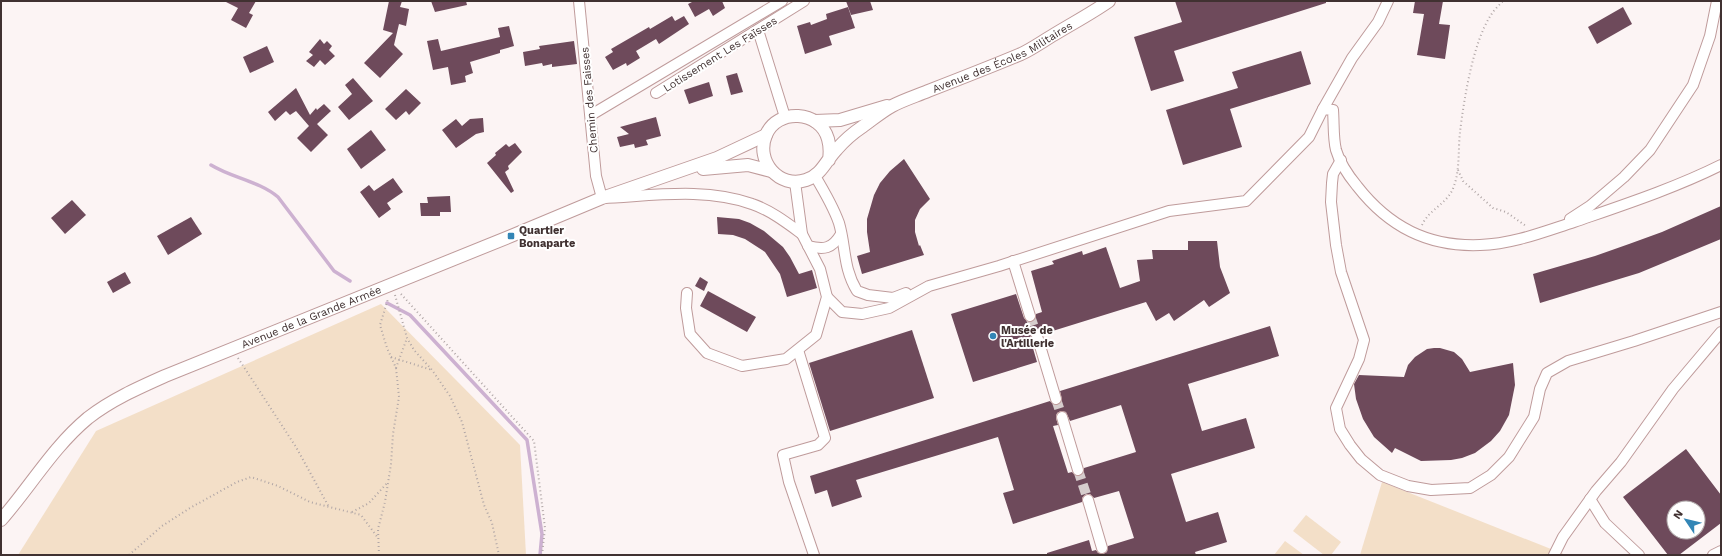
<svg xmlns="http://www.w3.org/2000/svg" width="1722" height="556" font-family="'Work Sans',sans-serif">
  <rect width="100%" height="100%" fill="#fcf4f4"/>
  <g fill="#f3dfc8">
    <polygon points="381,304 520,445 526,555 18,555 96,431"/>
    <polygon points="1382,482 1566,555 1360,555"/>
    <polygon points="1306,515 1341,542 1331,555 1324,555 1293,531"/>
    <polygon points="1285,541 1304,555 1274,555"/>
  </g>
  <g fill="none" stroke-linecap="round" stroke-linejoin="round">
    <g stroke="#cdb1d1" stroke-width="3.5">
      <path d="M 211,165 C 232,178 259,181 278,197 L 334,271 L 350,281"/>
      <polyline points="387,303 410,315 527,440 542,534 540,555"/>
    </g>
  </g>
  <g fill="#6e4a5b" fill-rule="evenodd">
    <polygon points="224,1 256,1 249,13 253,15 246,28 231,20 238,8"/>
    <polygon points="389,1 402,1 400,7 409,9 406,26 399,24 394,45 403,54 380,78 364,63 393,33 383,30"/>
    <polygon points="431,1 466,1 467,5 435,12"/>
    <polygon points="694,1 722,1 725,8 713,16 709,9 695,17 688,4"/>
    <polygon points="846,1 870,1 873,10 851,15"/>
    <polygon points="1175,1 1326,1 1326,3 1174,51 1184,81 1151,91 1134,37 1182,22"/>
    <polygon points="1415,1 1443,1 1439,24 1450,25 1445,59 1417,55 1424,14 1413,13"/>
    <polygon points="848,7 855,28 829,36 832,45 805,54 797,26 810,22 811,25 827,19 826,14"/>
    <polygon points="1623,7 1632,24 1597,44 1588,27"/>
    <polygon points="672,16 675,21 684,16 689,24 659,44 656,39 636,51 640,58 627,66 626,63 613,70 605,57 613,52 611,49 649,27 650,29"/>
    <polygon points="509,26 514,46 500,50 500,53 470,62 473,73 465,76 466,82 451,85 448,67 433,70 427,41 438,39 441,51 500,37 498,28"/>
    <polygon points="320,39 324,44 327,41 332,46 329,50 335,56 325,65 320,60 314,67 306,61 313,55 309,52"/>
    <polygon points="574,41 577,64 552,67 552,64 543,66 542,63 525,66 523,52 540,49 539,46"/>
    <polygon points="267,46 274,62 250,73 243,57"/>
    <polygon points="1301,51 1311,84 1230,109 1242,147 1183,165 1166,110 1238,88 1232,72"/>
    <polygon points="737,73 743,92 731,95 726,76"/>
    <polygon points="353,78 373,101 349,120 338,107 352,94 345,85"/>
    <polygon points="709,82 713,96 689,104 684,90"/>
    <polygon points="296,88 310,115 316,108 317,110 324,104 331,111 317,124 328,135 311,152 297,138 309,126 296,111 290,115 286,111 275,121 268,112"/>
    <polygon points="406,89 421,103 409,115 406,111 396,120 385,109"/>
    <polygon points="656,117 661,136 646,140 648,145 635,148 634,144 620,147 617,137 629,134 620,127"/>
    <polygon points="483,118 484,132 476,134 456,148 442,130 456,119 462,126 470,119"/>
    <polygon points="371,130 386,150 361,169 347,149"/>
    <polygon points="515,143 522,152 508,166 509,169 505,172 514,191 511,193 487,163 496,155 495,153 506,144 509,147"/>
    <polygon points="904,159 930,199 920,209 915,220 915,232 919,246 920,245 924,255 862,274 857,256 870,252 867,232 867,219 874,195 880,183 890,171"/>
    <polygon points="393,178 403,192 387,203 391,209 379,218 360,192 369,185 374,191"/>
    <polygon points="450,196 451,212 440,212 440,216 421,216 420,203 428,203 427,197"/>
    <polygon points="72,200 86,215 65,234 51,218"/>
    <polygon points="1721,206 1721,239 1639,273 1540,303 1533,274 1595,256 1629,244 1662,232"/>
    <polygon points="191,217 202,234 168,255 157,236"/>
    <polygon points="717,217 739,219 750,223 764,231 783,247 790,257 799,274 812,270 817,288 787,297 780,274 765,252 745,239 733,235 718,234"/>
    <polygon points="1188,241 1217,241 1220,267 1230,293 1209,307 1204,300 1174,321 1169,313 1156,321 1146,302 1043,334 1039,330 1035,330 1032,332 1030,338 1037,362 973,382 951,314 1016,294 1024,318 1028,322 1032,322 1036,318 1036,314 1042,312 1031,271 1054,264 1052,261 1082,251 1083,255 1106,247 1120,288 1140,281 1137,260 1153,259 1152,250 1188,250"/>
    <polygon points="125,272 131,283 113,293 107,282"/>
    <polygon points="700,277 708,282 704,291 695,286"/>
    <polygon points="708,291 756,317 747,332 700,306"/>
    <path d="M 1270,326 L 1279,356 L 1188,384 L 1202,431 L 1246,418 L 1255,448 L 1171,474 L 1186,522 L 1218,512 L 1227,542 L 1195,552 L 1196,555 L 1047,555 L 1047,553 L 1089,540 L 1092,551 L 1096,550 L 1098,553 L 1103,554 L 1107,552 L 1108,546 L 1134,538 L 1119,491 L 1094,498 L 1090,494 L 1086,494 L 1082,498 L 1082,502 L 1013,524 L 1003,493 L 1014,490 L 998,437 L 856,480 L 862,497 L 832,507 L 827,490 L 815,494 L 810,476 L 1050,401 L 1054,405 L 1058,405 L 1062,400 L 1060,391 ZM 1121,405 L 1136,452 L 1084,468 L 1084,472 L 1080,476 L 1076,476 L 1072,472 L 1068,473 L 1053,426 L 1058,425 L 1056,418 L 1057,413 L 1061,411 L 1066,412 L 1070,421 Z"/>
    <polygon points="912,330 934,398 830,431 809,363"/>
    <polygon points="1434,348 1440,348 1454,352 1462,359 1470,372 1513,363 1515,385 1509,415 1500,431 1491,441 1475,453 1462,458 1451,460 1421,461 1395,448 1392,453 1374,437 1363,419 1356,399 1354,384 1359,375 1404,377 1408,365 1415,357 1427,349"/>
    <path d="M 1686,449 L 1721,495 L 1721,523 L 1679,555 L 1668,555 L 1623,497 ZM 1674,508 L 1698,508 L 1698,532 L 1674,532 Z"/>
  </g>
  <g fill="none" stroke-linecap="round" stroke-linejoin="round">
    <g stroke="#d6cdcd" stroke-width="10" stroke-dasharray="10 5" stroke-linecap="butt">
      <polyline points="1030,316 1037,336"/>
      <polyline points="1056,399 1062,417"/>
      <polyline points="1078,470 1088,500"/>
    </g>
    <g stroke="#bf9b9b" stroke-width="12">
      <g id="minor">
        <path d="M 579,1 L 596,176 L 602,198 C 651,196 705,187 752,204 C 770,210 787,223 802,234"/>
        <polyline points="758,30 785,117"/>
        <polyline points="656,93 804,1"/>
        <polyline points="1323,109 1352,58 1378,22 1388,1"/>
        <polyline points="591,115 782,1"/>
        <polyline points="1341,160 1333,174 1332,183 1331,202 1336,245 1341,272 1364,340 1359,359 1336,408 1340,429 1350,445 1361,459 1380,475 1408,486 1431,490 1470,488 1491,475 1509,457 1534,417 1540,389 1547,373 1568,361 1634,341 1721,312"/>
        <path d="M 815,176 C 824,191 833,206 839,223 C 846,247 843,268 857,291 L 868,295 L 893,298 L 906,293"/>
        <polyline points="1570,219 1590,206 1624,177 1650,150 1693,85 1710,36 1717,1"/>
        <path d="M 808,246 C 824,250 832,249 841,234"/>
        <polyline points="1013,261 1030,316"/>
        <polyline points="687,293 686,308 690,334 707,353 742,366 786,359 816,335 827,297 820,269 802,234 795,182"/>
        <path d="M 827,297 L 842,312 L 862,314 L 889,308 L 929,286 L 999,266 L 1169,211 L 1246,201 L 1309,137 L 1323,109 L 1333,110 C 1334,123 1333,138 1336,150 C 1340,164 1348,175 1357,186 C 1389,227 1428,247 1480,245 C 1513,244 1543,232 1574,222 C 1623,205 1675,188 1721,165"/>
        <polyline points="1037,336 1056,399"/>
        <polyline points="798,350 825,438 818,445 783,455 789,482 814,555"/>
        <polyline points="1062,417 1078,470"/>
        <polyline points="1590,499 1605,523 1639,555"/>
        <polyline points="1088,500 1102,548"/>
        <polyline points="1554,555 1563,537 1596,491 1621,462 1673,389 1721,332"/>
        <polyline points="1713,555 1721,551"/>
      </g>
    </g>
    <g stroke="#bf9b9b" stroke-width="14">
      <g id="tertiary">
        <polyline points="815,121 840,120 887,106"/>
        <path id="s1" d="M 829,160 C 830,153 830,146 828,139 C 820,110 777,108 766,135 C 755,161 779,189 806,180 C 822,175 826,160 837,149 C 844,141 853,133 862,127 C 872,120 881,112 892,106 C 903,100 916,96 928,91 C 959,79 990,67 1021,54 C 1032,49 1043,41 1055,34 C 1073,23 1092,13 1109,1"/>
        <polyline points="703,169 748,165 771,171"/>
        <path id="s2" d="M 1,520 C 30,487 53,447 88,418 C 111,400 138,388 165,376 L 511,236 L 602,198 L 717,158 L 766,135"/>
      </g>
    </g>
    <g stroke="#b0a6a6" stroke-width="2" stroke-dasharray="1 3" stroke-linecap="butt">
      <polyline points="1458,170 1463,181 1493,208 1506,212 1526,226"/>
      <path d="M 1422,225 C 1429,209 1448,204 1454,186 C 1460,169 1458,150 1460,132 C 1464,99 1473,42 1491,15 C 1494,10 1499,5 1503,1"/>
      <polyline points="401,294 534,441 545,528 542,555"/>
      <polyline points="395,295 407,338 414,350 432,370 450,396 462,422 484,505 492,523 499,555"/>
      <polyline points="391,357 432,370"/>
      <polyline points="238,358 296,447 329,507"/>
      <polyline points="396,368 407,338"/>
      <polyline points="352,512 369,503 388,482"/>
      <polyline points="129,555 162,526 190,508 237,482 251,477 278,486 310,502 361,515 378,538"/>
      <polyline points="379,555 378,529 385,502 391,464 393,434 399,397 396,368 387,348 380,325 388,299"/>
    </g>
    <use href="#minor" stroke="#fff" stroke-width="10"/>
    <use href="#tertiary" stroke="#fff" stroke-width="12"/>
  </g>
  <g fill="#3386b6" stroke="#fff" stroke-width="1.5">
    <rect x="507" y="232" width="8" height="8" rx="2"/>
    <circle cx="993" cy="336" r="4"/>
  </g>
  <g text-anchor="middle" stroke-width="4" stroke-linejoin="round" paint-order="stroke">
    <g font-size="11" fill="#403131" stroke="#fff">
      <text transform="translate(720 54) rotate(-32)" y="4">Lotissement Les Faïsses</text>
      <text dy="4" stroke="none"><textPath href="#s1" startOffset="412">Avenue des Écoles Militaires</textPath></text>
      <text transform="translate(589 100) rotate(-95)" y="4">Chemin des Faisses</text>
      <text dy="4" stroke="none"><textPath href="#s2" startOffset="380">Avenue de la Grande Armée</textPath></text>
    </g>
    <g font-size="11" font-weight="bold" fill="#403131" stroke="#fff" text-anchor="start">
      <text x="519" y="234">Quartier<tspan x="519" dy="13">Bonaparte</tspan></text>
      <text x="1001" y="334">Musée de<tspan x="1001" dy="13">l'Artillerie</tspan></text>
    </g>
  </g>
  <rect width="1722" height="556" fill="none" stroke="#403131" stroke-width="4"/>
  <g transform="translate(1686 520) rotate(305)"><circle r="19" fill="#ffffff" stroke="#b3adad"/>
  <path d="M0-3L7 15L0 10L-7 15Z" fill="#3386b6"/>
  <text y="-6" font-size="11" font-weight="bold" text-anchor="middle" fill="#403131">N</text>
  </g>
</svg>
